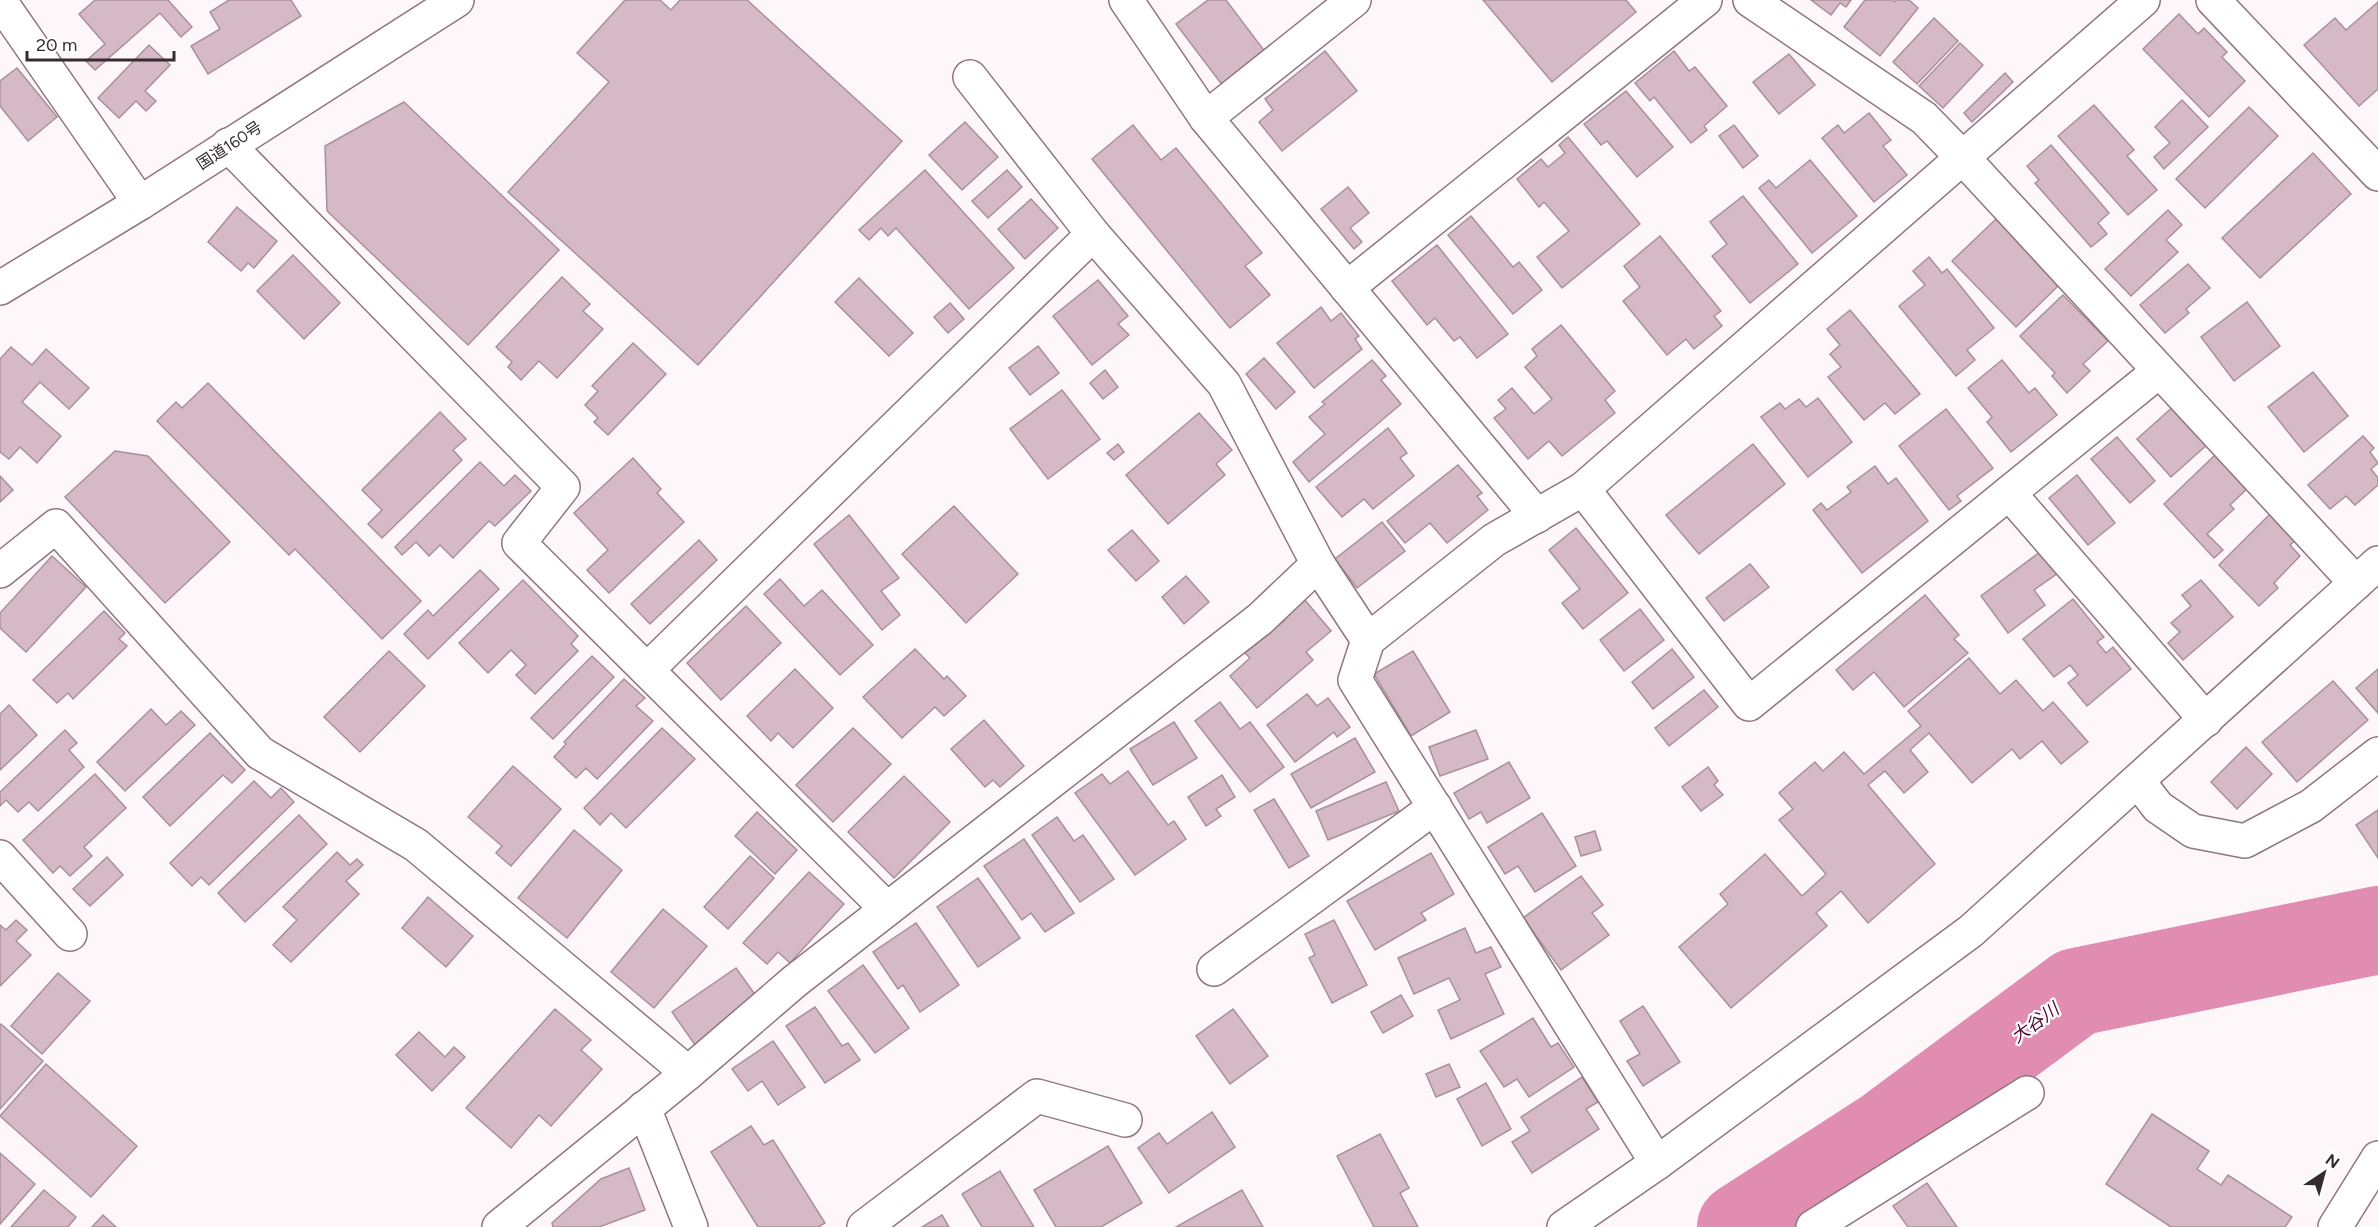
<svg xmlns="http://www.w3.org/2000/svg" width="2378" height="1227" font-family="Figtree,'Noto Sans JP',sans-serif">
  <rect width="100%" height="100%" fill="#fdf7fa"/>
  <polygon fill="#e18cb1" points="2378,914 2378,950 2087,1010 2062,992"/>
  <g fill="none" stroke-linecap="round" stroke-linejoin="round">
    <polyline stroke="#e18cb1" stroke-width="88" points="1741,1227 1885,1134 2076,992 2378,930"/>
  </g>
  <g fill="#d5bac5" stroke="#aa909a" stroke-width="1.5">
    <polygon points="95,0 168,0 192,27 181,37 160,13 95,70 86,61 105,44 79,14"/>
    <polygon points="229,0 291,0 301,16 208,74 191,46 220,29 210,12"/>
    <polygon points="625,0 660,0 671,10 680,0 747,0 902,141 698,365 508,192 609,82 577,53"/>
    <polygon points="1208,0 1226,0 1266,53 1223,86 1176,24"/>
    <polygon points="1483,0 1626,0 1636,12 1552,82"/>
    <polygon points="1811,0 1851,0 1846,7 1840,3 1831,15"/>
    <polygon points="1865,0 1892,0 1895,2 1896,0 1909,0 1918,8 1880,56 1844,27"/>
    <polygon points="2378,2 2378,89 2359,106 2304,45 2335,18 2346,30"/>
    <polygon points="2179,14 2198,34 2204,28 2227,52 2222,57 2245,81 2209,117 2143,49"/>
    <polygon points="1934,18 1958,41 1917,84 1893,62"/>
    <polygon points="1960,43 1983,65 1943,108 1919,86"/>
    <polygon points="149,45 170,65 145,91 156,101 146,111 136,101 119,118 98,98"/>
    <polygon points="1325,51 1357,91 1282,151 1259,122 1273,110 1265,99"/>
    <polygon points="1674,51 1689,71 1695,67 1727,106 1704,126 1707,130 1691,143 1654,97 1650,101 1635,83"/>
    <polygon points="1789,54 1815,85 1779,114 1753,82"/>
    <polygon points="17,68 57,117 28,141 0,106 0,81"/>
    <polygon points="2005,73 2013,82 1972,122 1964,113"/>
    <polygon points="1626,91 1673,147 1637,177 1607,141 1601,145 1584,124"/>
    <polygon points="2182,100 2208,127 2164,169 2154,157 2170,143 2155,127"/>
    <polygon points="404,102 559,250 468,345 327,211 325,146"/>
    <polygon points="2094,105 2134,150 2127,156 2157,190 2128,215 2058,136"/>
    <polygon points="2249,107 2278,136 2205,208 2176,179"/>
    <polygon points="1869,113 1891,140 1883,146 1907,175 1874,202 1822,138 1838,125 1844,133"/>
    <polygon points="965,122 998,157 962,190 929,155"/>
    <polygon points="1133,125 1161,160 1176,148 1262,253 1245,266 1270,295 1230,328 1092,159"/>
    <polygon points="1734,125 1758,156 1743,168 1719,136"/>
    <polygon points="1568,137 1640,224 1562,288 1537,257 1569,231 1544,202 1539,207 1517,179 1541,159 1548,167 1565,153 1559,145"/>
    <polygon points="2051,145 2109,213 2098,223 2107,234 2091,247 2035,183 2039,180 2027,166"/>
    <polygon points="2313,153 2351,194 2260,278 2222,238"/>
    <polygon points="1810,160 1857,216 1812,253 1759,188 1769,180 1776,188"/>
    <polygon points="925,170 1014,268 969,309 896,228 888,236 881,228 869,240 859,230"/>
    <polygon points="1007,170 1022,187 988,218 972,201"/>
    <polygon points="1348,187 1369,213 1350,228 1362,242 1354,249 1321,209"/>
    <polygon points="1743,196 1798,264 1750,303 1712,256 1727,244 1710,222"/>
    <polygon points="1031,199 1058,228 1025,259 998,229"/>
    <polygon points="237,207 277,241 254,268 248,263 241,271 208,242"/>
    <polygon points="2168,210 2182,225 2166,240 2178,252 2131,296 2105,269"/>
    <polygon points="1471,216 1513,267 1519,262 1542,290 1513,314 1448,235"/>
    <polygon points="1996,219 2060,284 2016,327 1952,261"/>
    <polygon points="1660,236 1721,311 1714,316 1722,326 1694,349 1686,339 1667,355 1623,301 1640,287 1624,266"/>
    <polygon points="1437,245 1508,334 1477,358 1460,337 1454,341 1435,318 1427,325 1392,281"/>
    <polygon points="293,255 340,303 304,339 257,291"/>
    <polygon points="1929,257 1942,273 1947,269 1994,328 1967,350 1975,360 1956,376 1899,306 1925,285 1913,271"/>
    <polygon points="2188,264 2210,288 2186,309 2189,313 2165,333 2140,305"/>
    <polygon points="562,277 590,304 583,311 603,329 557,378 539,361 521,380 508,367 512,362 496,347"/>
    <polygon points="859,278 913,333 889,356 835,302"/>
    <polygon points="1098,280 1128,316 1118,324 1129,335 1092,365 1053,316"/>
    <polygon points="2063,295 2108,341 2083,364 2090,371 2067,393 2052,376 2055,373 2020,336"/>
    <polygon points="2247,302 2280,346 2234,381 2201,337"/>
    <polygon points="950,303 964,319 948,333 934,317"/>
    <polygon points="1321,307 1331,321 1341,313 1359,336 1355,339 1362,349 1314,388 1277,343"/>
    <polygon points="1850,310 1920,394 1895,414 1885,403 1864,420 1828,377 1841,367 1830,354 1840,345 1827,329"/>
    <polygon points="1561,325 1615,391 1605,400 1615,413 1562,456 1549,441 1528,459 1494,418 1506,409 1498,400 1512,388 1534,414 1552,399 1525,367 1537,356 1532,349"/>
    <polygon points="633,343 666,374 608,435 594,422 598,418 585,405 598,391 592,386"/>
    <polygon points="1038,346 1059,373 1030,395 1009,368"/>
    <polygon points="11,347 32,365 46,349 89,388 69,409 40,382 22,402 61,436 37,463 20,447 9,459 0,452 0,359"/>
    <polygon points="1264,358 1295,392 1276,409 1246,374"/>
    <polygon points="1372,360 1386,376 1381,380 1401,404 1309,482 1293,462 1325,434 1309,417 1325,404 1322,402"/>
    <polygon points="2002,360 2029,393 2035,388 2057,415 2011,452 1987,422 1992,417 1968,388"/>
    <polygon points="1105,370 1118,387 1103,399 1090,383"/>
    <polygon points="2313,372 2348,416 2304,452 2268,407"/>
    <polygon points="208,383 421,601 382,639 295,549 289,555 157,421 176,402 182,408"/>
    <polygon points="1062,390 1100,439 1048,479 1010,429"/>
    <polygon points="1818,398 1852,442 1808,477 1761,417 1780,403 1785,409 1799,399 1806,407"/>
    <polygon points="2175,405 2209,443 2171,477 2137,439"/>
    <polygon points="1946,409 1993,468 1957,496 1961,501 1949,510 1899,446"/>
    <polygon points="440,412 466,439 453,450 462,460 382,538 368,524 382,510 362,490"/>
    <polygon points="1199,413 1232,450 1216,464 1225,475 1168,524 1126,475"/>
    <polygon points="1388,428 1407,453 1400,458 1414,476 1373,509 1364,499 1342,517 1316,487"/>
    <polygon points="2363,436 2374,448 2370,452 2378,463 2371,469 2378,478 2378,485 2355,505 2346,496 2330,509 2308,485"/>
    <polygon points="2117,437 2155,481 2130,503 2091,459"/>
    <polygon points="1118,444 1124,452 1114,460 1107,453"/>
    <polygon points="1753,444 1785,484 1699,554 1666,515"/>
    <polygon points="115,451 148,456 230,542 165,603 65,497"/>
    <polygon points="2216,454 2248,488 2230,505 2234,509 2207,534 2223,550 2214,558 2164,504"/>
    <polygon points="633,458 661,489 657,493 684,522 609,593 587,570 608,550 574,513"/>
    <polygon points="480,462 504,486 515,475 531,491 495,526 489,521 453,558 440,545 429,556 416,542 402,555 395,547"/>
    <polygon points="1458,465 1482,493 1477,496 1488,510 1447,543 1430,523 1405,543 1387,521"/>
    <polygon points="1875,466 1888,484 1896,478 1928,521 1862,573 1813,510 1821,503 1827,510 1851,492 1847,487"/>
    <polygon points="2077,475 2115,523 2088,545 2049,498"/>
    <polygon points="0,476 13,490 0,502"/>
    <polygon points="954,506 1018,574 966,623 902,554"/>
    <polygon points="2271,513 2297,539 2290,545 2300,556 2274,583 2278,588 2259,606 2219,565"/>
    <polygon points="849,515 899,578 881,591 900,615 882,630 814,544"/>
    <polygon points="1382,522 1405,551 1357,588 1335,559"/>
    <polygon points="1576,528 1628,593 1583,629 1562,603 1580,589 1549,550"/>
    <polygon points="1132,530 1159,561 1136,581 1108,550"/>
    <polygon points="699,540 717,560 650,624 631,604"/>
    <polygon points="2044,549 2061,571 2034,590 2045,605 2008,633 1981,596"/>
    <polygon points="52,556 86,587 26,652 0,628 0,613"/>
    <polygon points="1750,564 1769,587 1724,621 1706,598"/>
    <polygon points="480,570 499,589 428,659 404,634 428,610 433,616"/>
    <polygon points="1186,576 1209,602 1184,624 1162,597"/>
    <polygon points="780,579 804,606 822,590 873,645 840,675 764,594"/>
    <polygon points="523,580 578,636 571,644 578,651 535,694 516,675 526,665 511,650 488,673 459,643"/>
    <polygon points="2201,580 2233,617 2183,660 2168,643 2180,632 2171,623 2191,606 2182,595"/>
    <polygon points="1925,595 1959,635 1954,639 1968,653 1904,707 1874,672 1853,690 1836,670"/>
    <polygon points="1304,599 1331,631 1306,652 1313,660 1257,708 1230,676 1250,658 1245,653 1285,620 1283,617"/>
    <polygon points="2073,599 2104,637 2097,642 2106,653 2113,647 2131,669 2087,706 2068,683 2078,675 2070,665 2054,677 2023,639"/>
    <polygon points="746,606 781,643 721,700 687,663"/>
    <polygon points="1640,609 1664,640 1624,671 1600,640"/>
    <polygon points="104,611 125,633 119,639 127,646 73,699 68,693 57,703 33,680"/>
    <polygon points="915,649 944,679 947,676 966,696 944,716 935,707 902,738 863,697"/>
    <polygon points="1672,649 1694,677 1653,709 1632,682"/>
    <polygon points="389,651 425,686 360,752 324,717"/>
    <polygon points="1413,651 1450,712 1411,736 1374,674"/>
    <polygon points="592,656 614,677 553,739 531,718"/>
    <polygon points="1969,658 2000,694 2016,680 2043,711 2053,702 2088,742 2061,764 2042,741 2020,759 2012,749 1972,783 1929,733 1910,750 1928,772 1904,793 1885,771 1868,785 1935,864 1868,923 1841,891 1816,913 1827,926 1731,1008 1679,947 1728,904 1720,894 1765,854 1802,896 1826,874 1779,820 1793,809 1779,793 1815,762 1823,771 1844,752 1864,774 1921,726 1908,711"/>
    <polygon points="795,669 833,708 793,748 778,733 771,741 747,716"/>
    <polygon points="2378,669 2378,713 2356,688"/>
    <polygon points="624,679 645,698 636,706 653,721 597,779 586,768 576,778 554,757 566,744 564,742"/>
    <polygon points="2333,681 2368,720 2297,782 2262,742"/>
    <polygon points="1704,690 1718,707 1669,746 1655,728"/>
    <polygon points="1307,694 1317,706 1328,698 1350,727 1337,737 1334,732 1295,762 1267,725"/>
    <polygon points="1220,702 1240,729 1250,722 1284,767 1250,792 1195,721"/>
    <polygon points="9,705 37,735 0,770 0,714"/>
    <polygon points="151,709 166,725 181,711 195,725 125,791 97,762"/>
    <polygon points="984,720 1024,766 1000,787 993,780 985,787 951,749"/>
    <polygon points="1174,722 1197,758 1153,785 1130,749"/>
    <polygon points="662,728 695,759 626,828 611,813 600,825 584,808"/>
    <polygon points="853,728 891,764 833,822 796,785"/>
    <polygon points="65,730 77,743 69,750 84,767 38,811 29,802 18,812 6,800 0,806 0,792"/>
    <polygon points="1476,730 1488,759 1440,776 1429,747"/>
    <polygon points="210,733 245,770 232,783 223,775 170,826 143,797"/>
    <polygon points="1355,738 1375,772 1311,808 1291,774"/>
    <polygon points="2246,747 2272,774 2237,809 2211,782"/>
    <polygon points="1509,762 1530,798 1487,823 1481,812 1469,819 1454,793"/>
    <polygon points="513,766 561,809 511,866 496,853 502,846 468,817"/>
    <polygon points="1708,767 1718,781 1714,785 1723,795 1701,811 1682,787"/>
    <polygon points="1128,771 1168,825 1174,821 1186,839 1135,875 1075,793 1102,774 1110,784"/>
    <polygon points="95,774 126,808 84,847 92,856 70,876 60,866 53,873 23,840"/>
    <polygon points="1222,775 1235,797 1216,809 1221,816 1206,826 1188,797"/>
    <polygon points="904,776 950,822 894,878 848,832"/>
    <polygon points="254,781 271,798 281,788 294,802 209,885 201,877 192,886 170,863"/>
    <polygon points="1386,782 1399,811 1328,840 1316,811"/>
    <polygon points="1274,799 1309,856 1289,868 1254,810"/>
    <polygon points="2378,810 2378,858 2356,825"/>
    <polygon points="757,812 797,850 775,874 735,836"/>
    <polygon points="1542,813 1576,866 1535,892 1518,866 1505,874 1488,847"/>
    <polygon points="299,815 327,844 245,922 218,893"/>
    <polygon points="1057,817 1074,841 1083,835 1114,879 1080,902 1032,835"/>
    <polygon points="574,830 622,870 567,938 518,898"/>
    <polygon points="1595,831 1601,850 1581,856 1575,837"/>
    <polygon points="1024,839 1074,913 1045,932 1031,913 1022,920 984,866"/>
    <polygon points="337,852 350,865 357,859 363,865 346,881 359,894 291,962 273,945 297,920 283,907"/>
    <polygon points="1431,853 1454,894 1421,913 1426,920 1375,950 1347,901"/>
    <polygon points="750,856 774,878 728,929 704,907"/>
    <polygon points="107,857 123,875 90,906 73,889"/>
    <polygon points="809,872 844,904 790,963 778,952 767,964 743,943"/>
    <polygon points="1581,876 1603,905 1592,913 1609,935 1561,970 1523,918"/>
    <polygon points="978,878 1020,938 978,967 937,907"/>
    <polygon points="428,897 473,936 446,967 402,928"/>
    <polygon points="663,909 707,946 654,1008 611,972"/>
    <polygon points="16,920 27,930 16,941 31,955 0,986 0,925 6,930"/>
    <polygon points="1334,920 1367,985 1332,1003 1309,958 1315,955 1305,934"/>
    <polygon points="916,923 959,985 920,1012 903,985 898,989 873,952"/>
    <polygon points="1465,928 1476,953 1491,947 1501,967 1485,974 1504,1014 1451,1039 1438,1010 1460,1000 1449,978 1414,994 1398,958"/>
    <polygon points="863,965 909,1028 875,1053 828,991"/>
    <polygon points="736,968 764,1007 700,1052 672,1012"/>
    <polygon points="58,973 90,1001 42,1054 11,1026"/>
    <polygon points="1401,995 1413,1016 1383,1033 1371,1012"/>
    <polygon points="1643,1006 1680,1062 1643,1086 1627,1061 1640,1054 1620,1021"/>
    <polygon points="815,1007 842,1046 848,1043 860,1060 825,1083 786,1026"/>
    <polygon points="555,1009 591,1040 581,1050 602,1069 551,1126 539,1115 511,1148 466,1108"/>
    <polygon points="1233,1009 1268,1056 1230,1084 1196,1036"/>
    <polygon points="1533,1018 1551,1047 1558,1043 1574,1067 1529,1097 1517,1079 1504,1087 1480,1051"/>
    <polygon points="1,1024 43,1061 0,1109 0,1025"/>
    <polygon points="419,1032 445,1057 454,1047 465,1057 432,1091 396,1055"/>
    <polygon points="773,1041 805,1087 778,1105 762,1081 748,1091 732,1069"/>
    <polygon points="46,1064 137,1146 91,1197 0,1116"/>
    <polygon points="1449,1064 1460,1087 1436,1097 1426,1074"/>
    <polygon points="1582,1077 1598,1102 1586,1109 1599,1129 1532,1173 1512,1142 1530,1131 1521,1117"/>
    <polygon points="1486,1083 1511,1129 1482,1146 1457,1099"/>
    <polygon points="1212,1112 1235,1147 1169,1193 1138,1148 1159,1133 1167,1144"/>
    <polygon points="2152,1114 2209,1151 2197,1169 2221,1185 2228,1175 2292,1217 2285,1227 2171,1227 2106,1184"/>
    <polygon points="751,1126 764,1145 773,1140 825,1223 818,1227 758,1227 711,1152"/>
    <polygon points="1380,1134 1409,1188 1400,1193 1418,1227 1374,1227 1337,1156"/>
    <polygon points="1108,1146 1142,1203 1101,1227 1056,1227 1034,1190"/>
    <polygon points="0,1153 35,1184 0,1224"/>
    <polygon points="629,1168 645,1210 599,1227 553,1227 552,1223 601,1179"/>
    <polygon points="1000,1171 1034,1227 982,1227 962,1194"/>
    <polygon points="1927,1183 1957,1227 1908,1227 1893,1206"/>
    <polygon points="44,1190 76,1217 68,1227 11,1227"/>
    <polygon points="1242,1190 1263,1227 1176,1227"/>
    <polygon points="103,1215 116,1227 92,1227"/>
    <polygon points="942,1215 949,1227 922,1227"/>
  </g>
  <g fill="none" stroke-linecap="round" stroke-linejoin="round">
    <g stroke="#8f767f" stroke-width="36">
      <g id="minor">
        <polyline points="1126,0 1206,118 1537,516"/>
        <polyline points="1750,0 1924,118 1963,158 2356,583"/>
        <polyline points="2213,0 2378,174"/>
        <polyline points="0,1 140,203"/>
        <polyline points="1206,118 1354,0"/>
        <polyline points="228,145 563,487 519,543 887,909"/>
        <polyline points="1093,234 1224,384 1318,564"/>
        <polyline points="1347,288 1705,0"/>
        <polyline points="1583,489 1749,704 2159,371"/>
        <polyline points="2009,493 2206,720"/>
        <polyline points="0,571 56,526 260,753 416,845 688,1073"/>
        <polyline points="1368,640 1355,680 1657,1163"/>
        <polyline points="647,670 1093,234 970,77"/>
        <polyline points="2138,781 2158,807 2193,831 2245,841 2311,806 2378,754"/>
        <polyline points="0,857 70,934"/>
        <polyline points="1214,969 1435,807"/>
        <polyline points="644,1108 691,1227"/>
        <polyline points="499,1227 688,1073 795,981 1260,619 1318,564 1368,640 1494,540 1583,489 2143,0"/>
        <polyline points="864,1227 1037,1096 1125,1120"/>
        <polyline points="1564,1227 1657,1163 1971,931 2378,563"/>
        <polyline points="1813,1227 2027,1093"/>
        <polyline points="2335,1227 2378,1158"/>
      </g>
    </g>
    <g stroke="#8f767f" stroke-width="36">
      <polyline id="highway" points="0,288 140,203 457,0"/>
    </g>
    <use href="#minor" stroke="#fff" stroke-width="33"/>
    <use href="#highway" stroke="#fff" stroke-width="33"/>
  </g>
  <g text-anchor="middle" stroke-width="4.5" stroke-linejoin="round" paint-order="stroke">
    <g font-size="16" fill="#362b2f" stroke="#fff">
      <text transform="translate(229 145) rotate(-33)" y="6">国道160号</text>
    </g>
    <g font-size="18" font-style="italic" fill="#540833" stroke="#fff">
      <text transform="translate(2035 1023) rotate(-36)" y="6">大谷川</text>
    </g>
  </g>
  <g transform="translate(2324 1173) rotate(36)" stroke="#ffffff" stroke-width="4.5" paint-order="stroke">
  <path d="M0-4.5L10 22L0 15L-10 22Z" fill="#362b2f"/>
  <text y="-9" font-size="16" font-weight="bold" text-anchor="middle" fill="#362b2f">N</text>
  </g>
  <path d="M27 51v9h147v-9" fill="none" stroke="#362b2f" stroke-width="3"/>
  <text x="36" y="51" font-size="18" fill="#362b2f" stroke="#ffffff" stroke-width="4.5" paint-order="stroke">20 m</text>
</svg>
